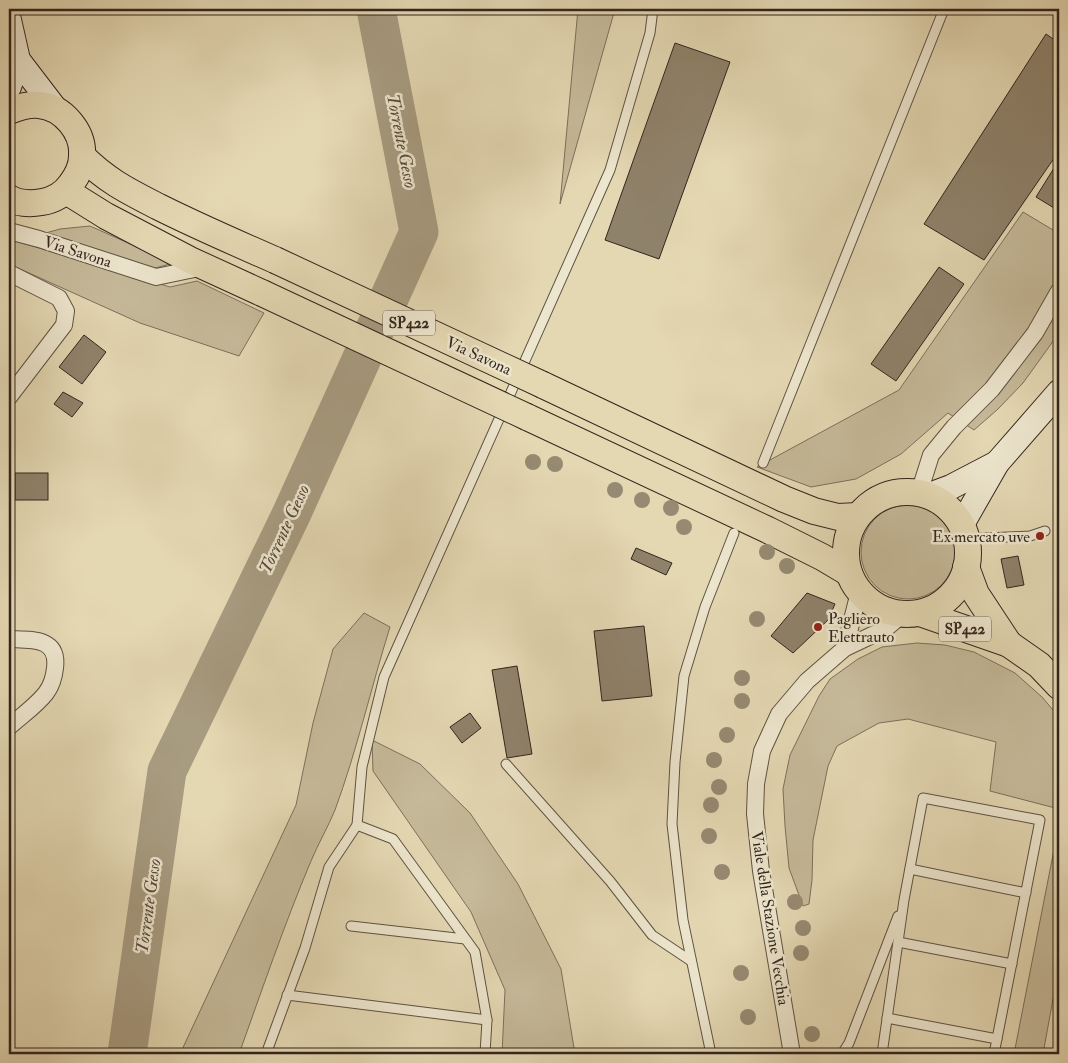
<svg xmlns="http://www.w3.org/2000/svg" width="1068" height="1063" font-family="'IM FELL Double Pica',serif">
  <rect width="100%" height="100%" fill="#e4d8b3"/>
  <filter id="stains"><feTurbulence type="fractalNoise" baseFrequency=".004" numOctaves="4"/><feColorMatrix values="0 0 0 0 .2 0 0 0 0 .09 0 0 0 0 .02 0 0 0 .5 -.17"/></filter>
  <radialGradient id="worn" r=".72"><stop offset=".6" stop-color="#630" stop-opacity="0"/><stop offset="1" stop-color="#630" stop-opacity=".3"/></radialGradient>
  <g fill="#c6ba9a" stroke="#7c705c">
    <polygon points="578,9 615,9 560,204"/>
    <polygon points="1023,212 1058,233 1059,231 1059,333 1023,383 998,409 974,430 948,413 901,454 856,479 811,487 757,467 899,390"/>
    <polygon points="90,226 173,263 152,269 42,234 60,229"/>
    <polygon points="9,239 170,287 197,281 264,313 239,356 140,323 9,264"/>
    <circle cx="908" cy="552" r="47"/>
    <path d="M 364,613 L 390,627 C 371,688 357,750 335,810 C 328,827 318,844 311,861 C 284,925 262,990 239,1054 L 180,1054 L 296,805 L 313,723 L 333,649 Z"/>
    <polygon points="917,643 945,645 974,652 1015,673 1042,697 1059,717 1059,809 990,791 996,742 908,719 879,723 837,746 828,766 813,840 812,880 809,904 803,906 789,868 785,826 783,789 790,755 819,696 830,679 858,659 882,647"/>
    <polygon points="372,740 420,764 470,813 518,884 561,969 575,1054 502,1054 505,990 471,912 373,771"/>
    <polygon points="1059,824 1059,966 1043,1054 1014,1054"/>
  </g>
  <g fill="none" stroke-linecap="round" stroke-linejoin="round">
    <polyline stroke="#a79b80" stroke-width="39" points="127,1054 167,771 291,515 419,232 376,9"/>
  </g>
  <g fill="#8f826b" stroke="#32251d">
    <polygon points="1046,34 1059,43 1059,151 984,260 924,224"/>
    <polygon points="675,43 730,62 659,259 605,240"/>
    <polygon points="1059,160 1059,211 1036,197"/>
    <polygon points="939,267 964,284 896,381 871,364"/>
    <polygon points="84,335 106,352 82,384 59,367"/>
    <polygon points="63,392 83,403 72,417 54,404"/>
    <rect x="15" y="473" width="33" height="27"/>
    <polygon points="636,548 672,563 666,575 631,559"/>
    <polygon points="1018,556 1024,585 1007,588 1001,559"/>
    <polygon points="807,593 835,604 828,620 793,653 771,636"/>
    <polygon points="644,626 652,696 602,701 594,631"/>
    <polygon points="517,666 532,754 507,758 492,670"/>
    <polygon points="470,713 481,728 462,743 450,727"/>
  </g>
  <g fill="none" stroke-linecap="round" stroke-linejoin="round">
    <g stroke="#5e5242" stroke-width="11">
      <g id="lane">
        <polyline points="763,463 944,9"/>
        <polyline points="966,539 1030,536 1045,531"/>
        <polyline points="506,764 610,881 652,935 691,961"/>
        <polyline points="357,825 362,767 384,677 610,170 650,33 653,9"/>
        <polyline points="910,869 1026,893"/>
        <polyline points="351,926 465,939"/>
        <polyline points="898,942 1012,964"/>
        <polyline points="287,995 487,1020"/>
        <polyline points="887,1018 997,1039"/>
        <polyline points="266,1054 305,948 329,867 357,825 393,839 475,952 487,1020 485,1054"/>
        <polyline points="711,1054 683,920 672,824 675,762 684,676 705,607 734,533"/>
        <polyline points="842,1054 849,1043 898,916"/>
        <polyline points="882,1054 904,900 923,798 1040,820 994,1054"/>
      </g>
    </g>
    <g stroke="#5e5242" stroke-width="18">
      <g id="street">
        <polyline points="9,231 39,239 156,277 204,267"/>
        <polyline points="9,273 59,298 66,311 64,325 9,397"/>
        <polyline points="919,493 931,455 954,427 992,389 1035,333 1059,291"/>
        <path d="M 9,639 C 31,640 59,637 55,668 C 54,678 52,685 46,693 C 36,706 21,716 9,727"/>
        <polyline points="845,648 859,592"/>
        <polyline points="792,1054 761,871 755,814 756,784 762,751 779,714 807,681 845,648 885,629 903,614"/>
      </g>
    </g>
    <g stroke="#32251d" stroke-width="26">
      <g id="secondary">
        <polyline points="9,20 18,60 57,111"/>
        <polyline points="9,87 18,60"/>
        <polyline points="927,496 951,487 997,463"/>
        <polyline points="961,526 997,463 1059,392"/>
      </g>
    </g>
    <g stroke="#32251d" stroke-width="28">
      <g id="primary">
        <path d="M 9,111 C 19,107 28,104 39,105 C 63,107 84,132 82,156 C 82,166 77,176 71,184 C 64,194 54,200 42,202 C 31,204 19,204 9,198"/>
        <path d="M 82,156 C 107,181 128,191 159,207 C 197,226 236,243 275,260"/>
        <polyline points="66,191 106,216 190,260 262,293"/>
        <polyline points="543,385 784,499 814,511 838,517 858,516"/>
        <polyline points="527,417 768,530 822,557 849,573"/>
        <circle cx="907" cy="553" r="61"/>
        <polyline points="966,567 976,594 1009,644"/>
        <polyline points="920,613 1009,644 1039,665 1059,686"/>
      </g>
    </g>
    <use href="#lane" stroke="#ede6ce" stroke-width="9"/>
    <use href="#street" stroke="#ede6ce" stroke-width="16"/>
    <use href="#secondary" stroke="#ede6ce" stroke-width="24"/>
    <use href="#primary" stroke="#e4d8b3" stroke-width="26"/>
    <g stroke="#32251d" stroke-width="28" stroke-linecap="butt">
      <g id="primary-bridge">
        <polyline points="275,260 543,385"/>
        <polyline points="262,293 527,417"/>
      </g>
    </g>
    <use href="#primary-bridge" stroke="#e4d8b3" stroke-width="26"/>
  </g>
  <g fill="#968a72">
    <circle cx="533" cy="462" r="8"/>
    <circle cx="555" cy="464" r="8"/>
    <circle cx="615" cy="490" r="8"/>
    <circle cx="642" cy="500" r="8"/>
    <circle cx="671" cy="508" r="8"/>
    <circle cx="684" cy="527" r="8"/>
    <circle cx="767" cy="552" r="8"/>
    <circle cx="787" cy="566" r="8"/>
    <circle cx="757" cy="619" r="8"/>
    <circle cx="742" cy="678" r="8"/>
    <circle cx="742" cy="701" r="8"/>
    <circle cx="727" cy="735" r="8"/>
    <circle cx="714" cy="760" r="8"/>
    <circle cx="719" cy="787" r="8"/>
    <circle cx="711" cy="805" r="8"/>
    <circle cx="709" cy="836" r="8"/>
    <circle cx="722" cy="872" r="8"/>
    <circle cx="795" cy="902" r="8"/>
    <circle cx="803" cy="928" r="8"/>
    <circle cx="801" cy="953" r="8"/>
    <circle cx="741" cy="973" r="8"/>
    <circle cx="748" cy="1017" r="8"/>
    <circle cx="812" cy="1034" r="8"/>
  </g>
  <g fill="#8f2418" stroke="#ede6ce" stroke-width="2">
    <circle cx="1040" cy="536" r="5"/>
    <circle cx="818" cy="627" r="5"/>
  </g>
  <g text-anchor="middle" stroke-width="5" stroke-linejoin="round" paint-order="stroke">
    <g fill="#ede6ce" stroke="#6a5f52" stroke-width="1">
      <rect x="383" y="310.5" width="52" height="25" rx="4"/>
      <rect x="939" y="616.5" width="52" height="25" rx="4"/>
    </g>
    <g font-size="15" font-weight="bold" fill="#32251d">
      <text x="409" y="328">SP422</text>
      <text x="965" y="634">SP422</text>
    </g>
    <g font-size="16" fill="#32251d" stroke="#ede6ce">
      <text transform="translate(78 251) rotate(18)" y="6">Via Savona</text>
      <text transform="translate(479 355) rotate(25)" y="6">Via Savona</text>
      <text transform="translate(771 918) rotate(81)" y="6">Viale della Stazione Vecchia</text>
    </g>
    <g font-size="16" fill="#32251d" stroke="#ede6ce" text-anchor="end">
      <text x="1030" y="542">Ex mercato uve</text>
      <text x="828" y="624" text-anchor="start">Pagliero<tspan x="828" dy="18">Elettrauto</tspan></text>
    </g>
    <g font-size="18" font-style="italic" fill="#55483b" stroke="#ede6ce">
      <text transform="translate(402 141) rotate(79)" y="6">Torrente Gesso</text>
      <text transform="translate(284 529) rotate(-65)" y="6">Torrente Gesso</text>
      <text transform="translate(148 906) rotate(-82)" y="6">Torrente Gesso</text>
    </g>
  </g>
  <rect width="1068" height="1063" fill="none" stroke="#e4d8b3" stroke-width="30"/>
  <rect x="10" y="10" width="1048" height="1043" fill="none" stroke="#32251d" stroke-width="2.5"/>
  <rect x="15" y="15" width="1038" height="1033" fill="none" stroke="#32251d"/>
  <rect width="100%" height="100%" filter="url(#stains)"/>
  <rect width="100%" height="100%" fill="url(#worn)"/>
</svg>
